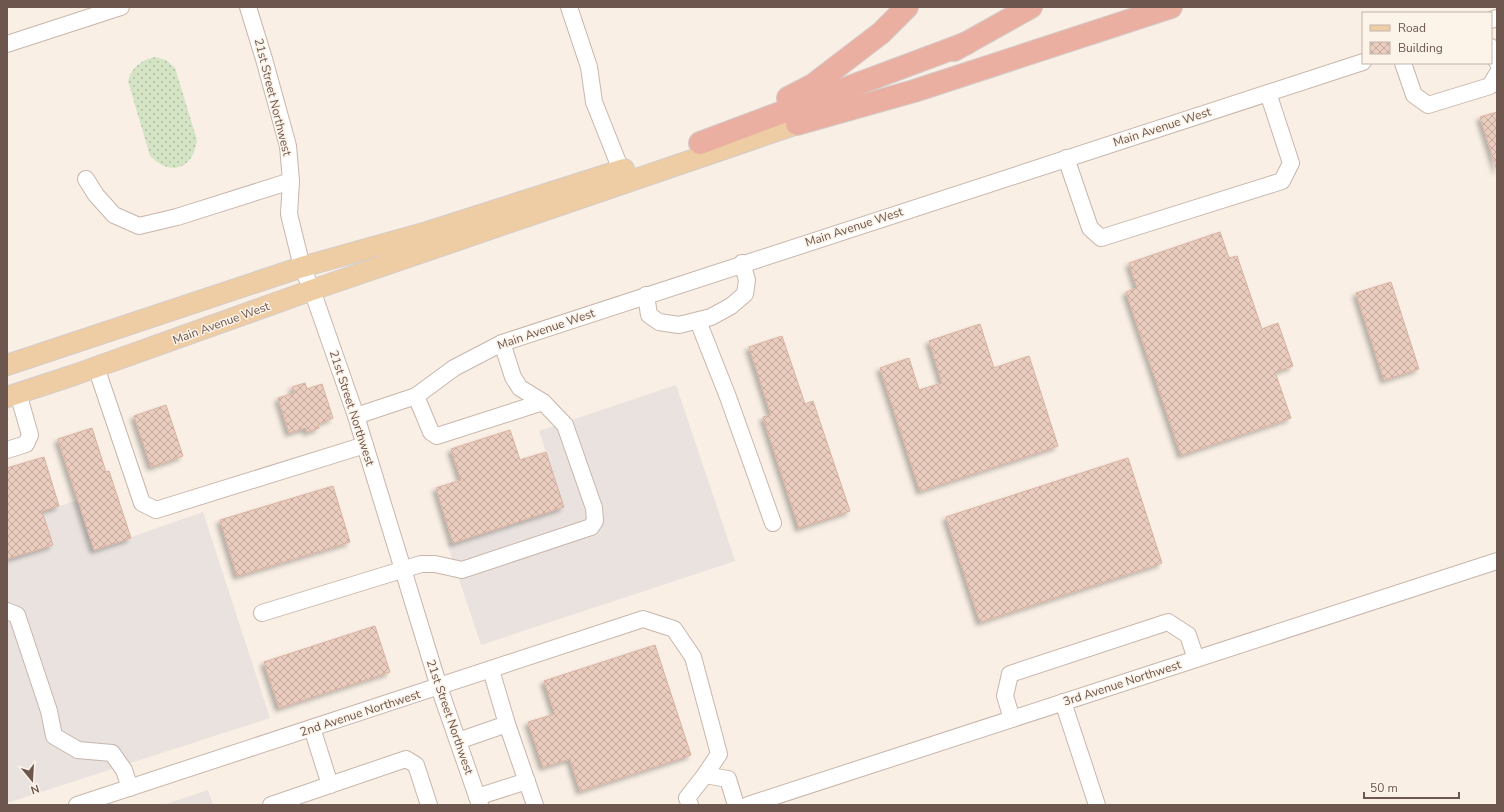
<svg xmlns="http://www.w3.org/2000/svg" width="1504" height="812" font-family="'Nunito Sans',sans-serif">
  <defs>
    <pattern id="grass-dots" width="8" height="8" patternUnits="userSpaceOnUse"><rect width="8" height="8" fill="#d4e4c4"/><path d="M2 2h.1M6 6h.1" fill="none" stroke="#b0bca1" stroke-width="1.8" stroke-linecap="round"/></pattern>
    <pattern id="building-cross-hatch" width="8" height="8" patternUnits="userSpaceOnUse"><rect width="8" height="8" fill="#eacdbf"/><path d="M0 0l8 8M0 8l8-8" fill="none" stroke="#c2a99d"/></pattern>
    <filter id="shadow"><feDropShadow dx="-3.5" dy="3.5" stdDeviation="2" flood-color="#0004"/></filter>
  </defs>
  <rect width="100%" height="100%" fill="#f9efe4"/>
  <g fill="#e9e2de">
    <polygon points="676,385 735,561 481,645 447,543 453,543 564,507 539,431"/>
    <polygon points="78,500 94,550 203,512 270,718 7,803 7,559 52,545 42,512"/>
    <polygon points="208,790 213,805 163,805"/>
  </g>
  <path fill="url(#grass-dots)" d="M 155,57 L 166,60 L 175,68 L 197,140 C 193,169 171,177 150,156 L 128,81 C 132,67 141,60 155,57 Z"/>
  <g fill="url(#building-cross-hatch)" stroke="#dbb2a1" filter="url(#shadow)">
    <polygon points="1497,112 1497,171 1480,117"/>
    <polygon points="1220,232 1229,258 1237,256 1262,329 1278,323 1293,366 1275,372 1291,418 1181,455 1126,292 1137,288 1129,263"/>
    <polygon points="1391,282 1419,369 1384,380 1356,293"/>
    <polygon points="980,324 994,368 1029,356 1058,446 920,491 880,368 909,358 919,390 942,383 929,341"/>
    <polygon points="782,336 805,404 813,401 850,511 799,528 763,417 771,415 749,347"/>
    <polygon points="305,383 307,389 322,384 333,418 318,424 319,428 307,432 305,428 289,433 278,398 294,393 292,387"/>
    <polygon points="166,405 183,456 151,467 134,416"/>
    <polygon points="92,428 106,472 109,471 131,538 94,550 58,439"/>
    <polygon points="510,430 520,460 546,452 564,507 453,543 436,488 461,480 451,449"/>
    <polygon points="44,457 59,506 42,511 53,545 7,559 7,468"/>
    <polygon points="1128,458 1162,563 980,622 946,517"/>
    <polygon points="333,486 350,542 237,576 220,520"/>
    <polygon points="375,626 390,672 279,708 264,662"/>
    <polygon points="655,645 691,755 580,791 570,759 543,767 528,722 555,714 544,681"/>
  </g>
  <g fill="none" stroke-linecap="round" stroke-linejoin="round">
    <g stroke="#c8b6ac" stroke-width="18">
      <g id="minor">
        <polyline points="248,7 264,59 288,146 291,181 289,214 302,267 312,290 356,416 439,687 480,805"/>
        <polyline points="569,7 589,67 594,102 621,170"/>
        <polyline points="1491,20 1497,18"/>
        <polyline points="7,44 121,7"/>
        <polyline points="1491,47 1497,62"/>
        <polyline points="1403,63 1414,95 1428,105 1490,86 1497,74"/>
        <polyline points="1066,158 1090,228 1101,238 1282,181 1291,163 1268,93"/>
        <polyline points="86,179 96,195 114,215 139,226 177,217 291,181"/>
        <polyline points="646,295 649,315 659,322 679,325 711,317 731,306 745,294 747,280 742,263"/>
        <polyline points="698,321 728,397 773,523"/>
        <polyline points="96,367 142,503 156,510 365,445"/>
        <polyline points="416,396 431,432 437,436 543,402"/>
        <polyline points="356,416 416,396 454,368 502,343 1363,62"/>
        <polyline points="7,450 26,444 30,435 18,393"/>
        <polyline points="7,611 17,615 49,711 54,736 78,750 112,753 124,770 130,788"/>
        <polyline points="262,613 421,564 435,564 462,570 591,527 595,521 594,508 565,425 543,402 520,388 513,377 502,343"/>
        <polyline points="491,670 507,724 535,805"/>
        <polyline points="1063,702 1097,805"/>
        <polyline points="1012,719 1005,696 1010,674 1168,622 1188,635 1196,659"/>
        <polyline points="312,728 330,785"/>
        <polyline points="458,741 507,724"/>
        <polyline points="477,797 527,781"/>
        <polyline points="77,805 643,619 674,629 693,657 719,754 705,775"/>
        <polyline points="271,805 406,759 416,765 429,805"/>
        <polyline points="690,805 687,798 705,775 728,779 736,805"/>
        <polyline points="748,805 1497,561"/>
      </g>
    </g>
    <g stroke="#d3ccca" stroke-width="22">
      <g id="major">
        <polyline points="7,365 302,267 427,232 624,169"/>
        <polyline points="7,397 74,375 312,290 797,124"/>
      </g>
    </g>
    <g stroke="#d3ccca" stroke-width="24">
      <g id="highway">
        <polyline points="954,50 1031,7"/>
        <polyline points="788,98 813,85 881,33 907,7"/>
        <polyline points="797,124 914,91 1171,7"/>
        <polyline points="700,143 967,43"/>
      </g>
    </g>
    <use href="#minor" stroke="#fff" stroke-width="16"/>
    <use href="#major" stroke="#efcda4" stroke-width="20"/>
    <use href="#highway" stroke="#ebafa2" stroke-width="22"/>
  </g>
  <g text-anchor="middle" stroke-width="3" stroke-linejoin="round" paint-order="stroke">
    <g font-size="12" fill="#6d564d" stroke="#fcf3e9">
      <text transform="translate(273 97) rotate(76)" y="4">21st Street Northwest</text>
      <text transform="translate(1162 127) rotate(-18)" y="4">Main Avenue West</text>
      <text transform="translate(854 227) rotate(-18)" y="4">Main Avenue West</text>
      <text transform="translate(221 323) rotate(-20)" y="4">Main Avenue West</text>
      <text transform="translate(546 329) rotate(-19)" y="4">Main Avenue West</text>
      <text transform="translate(352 408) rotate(72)" y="4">21st Street Northwest</text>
      <text transform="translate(1122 683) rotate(-18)" y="4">3rd Avenue Northwest</text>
      <text transform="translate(360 713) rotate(-18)" y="4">2nd Avenue Northwest</text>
      <text transform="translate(450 717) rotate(71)" y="4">21st Street Northwest</text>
    </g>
  </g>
  <rect width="1504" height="812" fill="none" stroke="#6d564d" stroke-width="16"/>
  <rect x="1362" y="12" width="130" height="52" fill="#fcf3e9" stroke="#c3b4ab"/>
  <rect x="1370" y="25" width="20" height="6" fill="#efcda4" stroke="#c3b4ab"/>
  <text x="1398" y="32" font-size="12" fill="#6d564d">Road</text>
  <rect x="1370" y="42" width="20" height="12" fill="url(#building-cross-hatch)" stroke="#c3b4ab"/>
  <text x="1398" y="52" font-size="12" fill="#6d564d">Building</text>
  <g transform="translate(32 780) rotate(162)" stroke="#fcf3e9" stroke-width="3" paint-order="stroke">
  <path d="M0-3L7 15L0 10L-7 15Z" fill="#6d564d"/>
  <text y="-6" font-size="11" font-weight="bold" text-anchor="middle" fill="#6d564d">N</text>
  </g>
  <path d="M1364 792v6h95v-6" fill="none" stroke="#6d564d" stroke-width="2"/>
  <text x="1370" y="792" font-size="12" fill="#6d564d" stroke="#fcf3e9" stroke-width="3" paint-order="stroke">50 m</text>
</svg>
